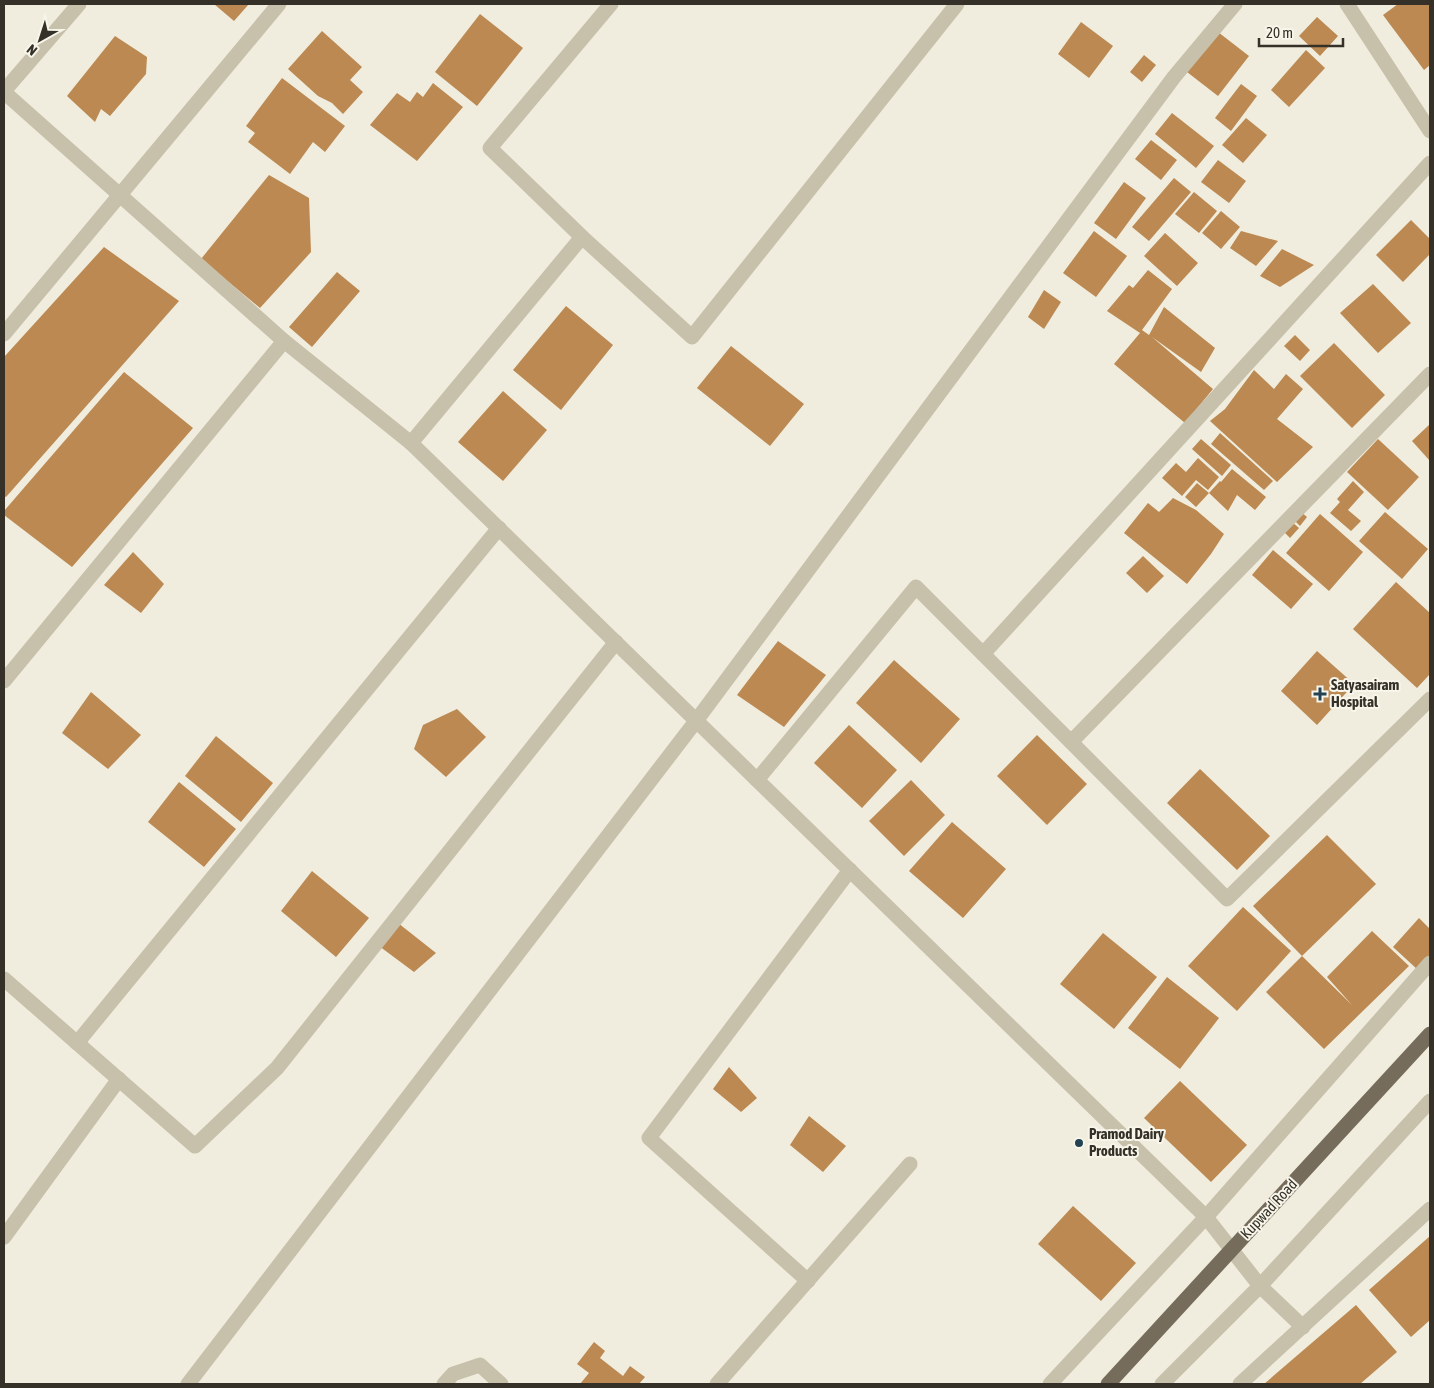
<svg xmlns="http://www.w3.org/2000/svg" width="1434" height="1388" font-family="'Asap Condensed',sans-serif">
  <rect width="100%" height="100%" fill="#f0edde"/>
  <g fill="#bb8951">
    <polygon points="214,4 249,4 234,21"/>
    <polygon points="1398,4 1430,4 1430,65 1424,70 1383,15"/>
    <polygon points="480,14 523,48 477,106 435,72"/>
    <polygon points="1317,17 1338,36 1320,56 1299,36"/>
    <polygon points="1081,22 1113,46 1089,78 1058,54"/>
    <polygon points="322,31 362,67 350,80 363,92 343,114 332,103 318,96 288,69"/>
    <polygon points="1218,32 1249,56 1218,96 1187,72"/>
    <polygon points="115,36 147,57 146,74 110,116 101,109 95,122 67,96"/>
    <polygon points="1306,50 1325,68 1289,107 1271,90"/>
    <polygon points="1144,55 1156,65 1142,82 1130,72"/>
    <polygon points="282,78 345,126 325,152 313,142 290,174 248,142 255,133 246,126"/>
    <polygon points="433,83 463,107 417,161 370,125 397,93 410,102 417,92 423,97"/>
    <polygon points="1241,84 1257,96 1231,131 1215,118"/>
    <polygon points="1172,113 1214,146 1196,168 1155,134"/>
    <polygon points="1246,118 1267,135 1243,163 1222,145"/>
    <polygon points="1151,140 1177,160 1161,180 1135,159"/>
    <polygon points="1218,160 1246,181 1229,203 1201,182"/>
    <polygon points="269,175 309,198 311,252 260,308 201,259"/>
    <polygon points="1174,178 1191,192 1149,241 1132,227"/>
    <polygon points="1124,182 1146,198 1116,239 1094,223"/>
    <polygon points="1194,192 1217,211 1199,233 1175,214"/>
    <polygon points="1221,211 1240,227 1221,249 1202,233"/>
    <polygon points="1411,220 1430,239 1430,254 1403,282 1376,255"/>
    <polygon points="1094,231 1127,256 1096,297 1063,273"/>
    <polygon points="1241,231 1278,241 1256,266 1230,248"/>
    <polygon points="1165,233 1198,263 1177,286 1144,256"/>
    <polygon points="104,247 179,301 6,497 4,496 4,357"/>
    <polygon points="1282,249 1314,265 1280,287 1260,276"/>
    <polygon points="1148,270 1172,289 1142,330 1149,335 1164,307 1215,348 1201,372 1152,337 1213,389 1185,423 1114,364 1140,333 1107,311 1129,285 1133,288"/>
    <polygon points="337,272 360,291 312,347 289,327"/>
    <polygon points="1373,284 1411,323 1378,353 1340,313"/>
    <polygon points="1044,290 1061,302 1044,329 1028,317"/>
    <polygon points="566,306 613,345 561,410 513,370"/>
    <polygon points="1295,335 1310,350 1300,361 1284,346"/>
    <polygon points="1334,343 1385,395 1352,428 1300,376"/>
    <polygon points="731,346 804,404 770,446 697,388"/>
    <polygon points="1254,370 1274,389 1286,374 1303,389 1277,419 1313,447 1277,482 1210,421 1225,409"/>
    <polygon points="124,372 193,428 72,567 4,515 4,511"/>
    <polygon points="503,391 547,430 503,481 458,442"/>
    <polygon points="1430,424 1430,461 1412,441"/>
    <polygon points="1220,433 1273,481 1264,490 1211,444"/>
    <polygon points="1201,439 1231,465 1222,476 1192,449"/>
    <polygon points="1378,439 1419,477 1388,510 1347,472"/>
    <polygon points="1198,458 1219,477 1208,490 1196,480 1182,496 1162,478 1176,463 1186,472"/>
    <polygon points="1232,469 1266,497 1255,510 1237,495 1228,511 1209,493 1220,481 1221,482"/>
    <polygon points="1353,481 1364,492 1348,510 1361,521 1351,531 1330,513 1340,502 1337,499"/>
    <polygon points="1197,483 1209,493 1196,507 1185,497"/>
    <polygon points="1173,498 1196,510 1224,534 1211,554 1187,584 1124,533 1148,503 1159,512"/>
    <polygon points="1301,512 1307,517 1300,526 1294,520"/>
    <polygon points="1385,512 1428,549 1402,579 1359,541"/>
    <polygon points="1320,514 1363,552 1329,591 1286,553"/>
    <polygon points="1292,522 1299,528 1290,538 1283,531"/>
    <polygon points="1273,550 1313,584 1291,609 1252,575"/>
    <polygon points="133,552 164,584 141,613 104,585"/>
    <polygon points="1143,556 1164,576 1147,593 1126,573"/>
    <polygon points="1396,582 1430,613 1430,674 1417,688 1353,629"/>
    <polygon points="778,641 826,675 784,727 737,695"/>
    <polygon points="1317,651 1354,684 1317,725 1281,691"/>
    <polygon points="894,660 960,719 921,763 856,703"/>
    <polygon points="91,692 141,735 108,769 62,733"/>
    <polygon points="457,709 486,737 446,777 414,749 423,725"/>
    <polygon points="849,725 897,770 862,808 814,763"/>
    <polygon points="1037,735 1087,784 1047,825 997,776"/>
    <polygon points="216,736 273,783 241,822 185,776"/>
    <polygon points="1200,769 1270,836 1237,870 1167,803"/>
    <polygon points="911,780 945,815 904,856 869,821"/>
    <polygon points="179,782 236,829 204,867 148,822"/>
    <polygon points="952,822 1006,869 963,918 909,871"/>
    <polygon points="1327,835 1376,884 1302,956 1253,906"/>
    <polygon points="312,871 369,918 336,957 281,911"/>
    <polygon points="1243,907 1291,951 1237,1011 1188,966"/>
    <polygon points="1419,918 1430,929 1430,958 1418,970 1393,947"/>
    <polygon points="398,923 436,953 414,972 379,946"/>
    <polygon points="1372,931 1409,966 1324,1049 1266,992 1302,956 1352,1005 1327,977"/>
    <polygon points="1103,933 1157,977 1114,1029 1060,984"/>
    <polygon points="1167,977 1219,1018 1180,1069 1128,1028"/>
    <polygon points="729,1067 757,1098 741,1112 713,1089"/>
    <polygon points="1180,1081 1247,1145 1211,1182 1144,1118"/>
    <polygon points="809,1116 846,1146 823,1172 790,1145"/>
    <polygon points="1073,1206 1136,1263 1101,1301 1038,1244"/>
    <polygon points="1430,1236 1430,1320 1411,1337 1369,1290"/>
    <polygon points="1356,1305 1397,1352 1360,1384 1264,1384"/>
    <polygon points="594,1342 605,1351 600,1358 623,1376 630,1366 645,1377 639,1384 580,1384 589,1373 577,1364"/>
  </g>
  <g fill="none" stroke-linecap="round" stroke-linejoin="round">
    <g stroke="#c7c0ab" stroke-width="15">
      <polyline points="1347,4 1430,131"/>
      <polyline points="4,91 79,4"/>
      <polyline points="4,92 284,341 411,443 1206,1217 1260,1286 1303,1327"/>
      <polyline points="582,237 692,337 957,4"/>
      <polyline points="4,334 279,4"/>
      <polyline points="411,443 582,237 490,148 611,4"/>
      <polyline points="983,654 1071,742 1430,374"/>
      <polyline points="4,681 284,341"/>
      <polyline points="1071,742 1227,899 1430,699"/>
      <polyline points="757,780 916,587 983,654 1430,163"/>
      <polyline points="4,979 195,1146 277,1068 616,642"/>
      <polyline points="77,1043 499,528"/>
      <polyline points="4,1237 119,1079"/>
      <polyline points="808,1281 649,1138 850,870"/>
      <polyline points="188,1384 696,721 1174,77 1235,4"/>
      <polyline points="444,1384 453,1374 480,1365 501,1384"/>
      <polyline points="717,1384 910,1164"/>
      <polyline points="1050,1384 1206,1217 1430,963"/>
      <polyline points="1162,1384 1260,1286 1430,1101"/>
      <polyline points="1240,1384 1430,1209"/>
    </g>
    <polyline stroke="#766c5c" stroke-width="15" points="1108,1384 1430,1034"/>
  </g>
  <g fill="#234253" stroke="#f8f6ea" stroke-width="2">
    <path d="M1317.5 686.5h5v5h5v5h-5v5h-5v-5h-5v-5h5z"/>
    <circle cx="1079" cy="1143" r="5"/>
  </g>
  <g text-anchor="middle" stroke-width="4" stroke-linejoin="round" paint-order="stroke">
    <g font-size="15" font-weight="bold" fill="#353129" stroke="#f8f6ea" text-anchor="start">
      <text x="1331" y="690">Satyasairam<tspan x="1331" dy="17">Hospital</tspan></text>
      <text x="1089" y="1139">Pramod Dairy<tspan x="1089" dy="17">Products</tspan></text>
    </g>
    <g font-size="15" fill="#353129" stroke="#f8f6ea">
      <text transform="translate(1269 1209) rotate(-47)" y="5">Kupwad Road</text>
    </g>
  </g>
  <rect width="1434" height="1388" fill="none" stroke="#353129" stroke-width="10"/>
  <g transform="translate(40 40) rotate(219)" stroke="#f8f6ea" stroke-width="4" paint-order="stroke">
  <path d="M0-4L9 19L0 12L-9 19Z" fill="#353129"/>
  <text y="-8" font-size="14" font-weight="bold" text-anchor="middle" fill="#353129">N</text>
  </g>
  <path d="M1259 38v8h84v-8" fill="none" stroke="#353129" stroke-width="2.5"/>
  <text x="1266" y="38" font-size="15" fill="#353129" stroke="#f8f6ea" stroke-width="4" paint-order="stroke">20 m</text>
</svg>
